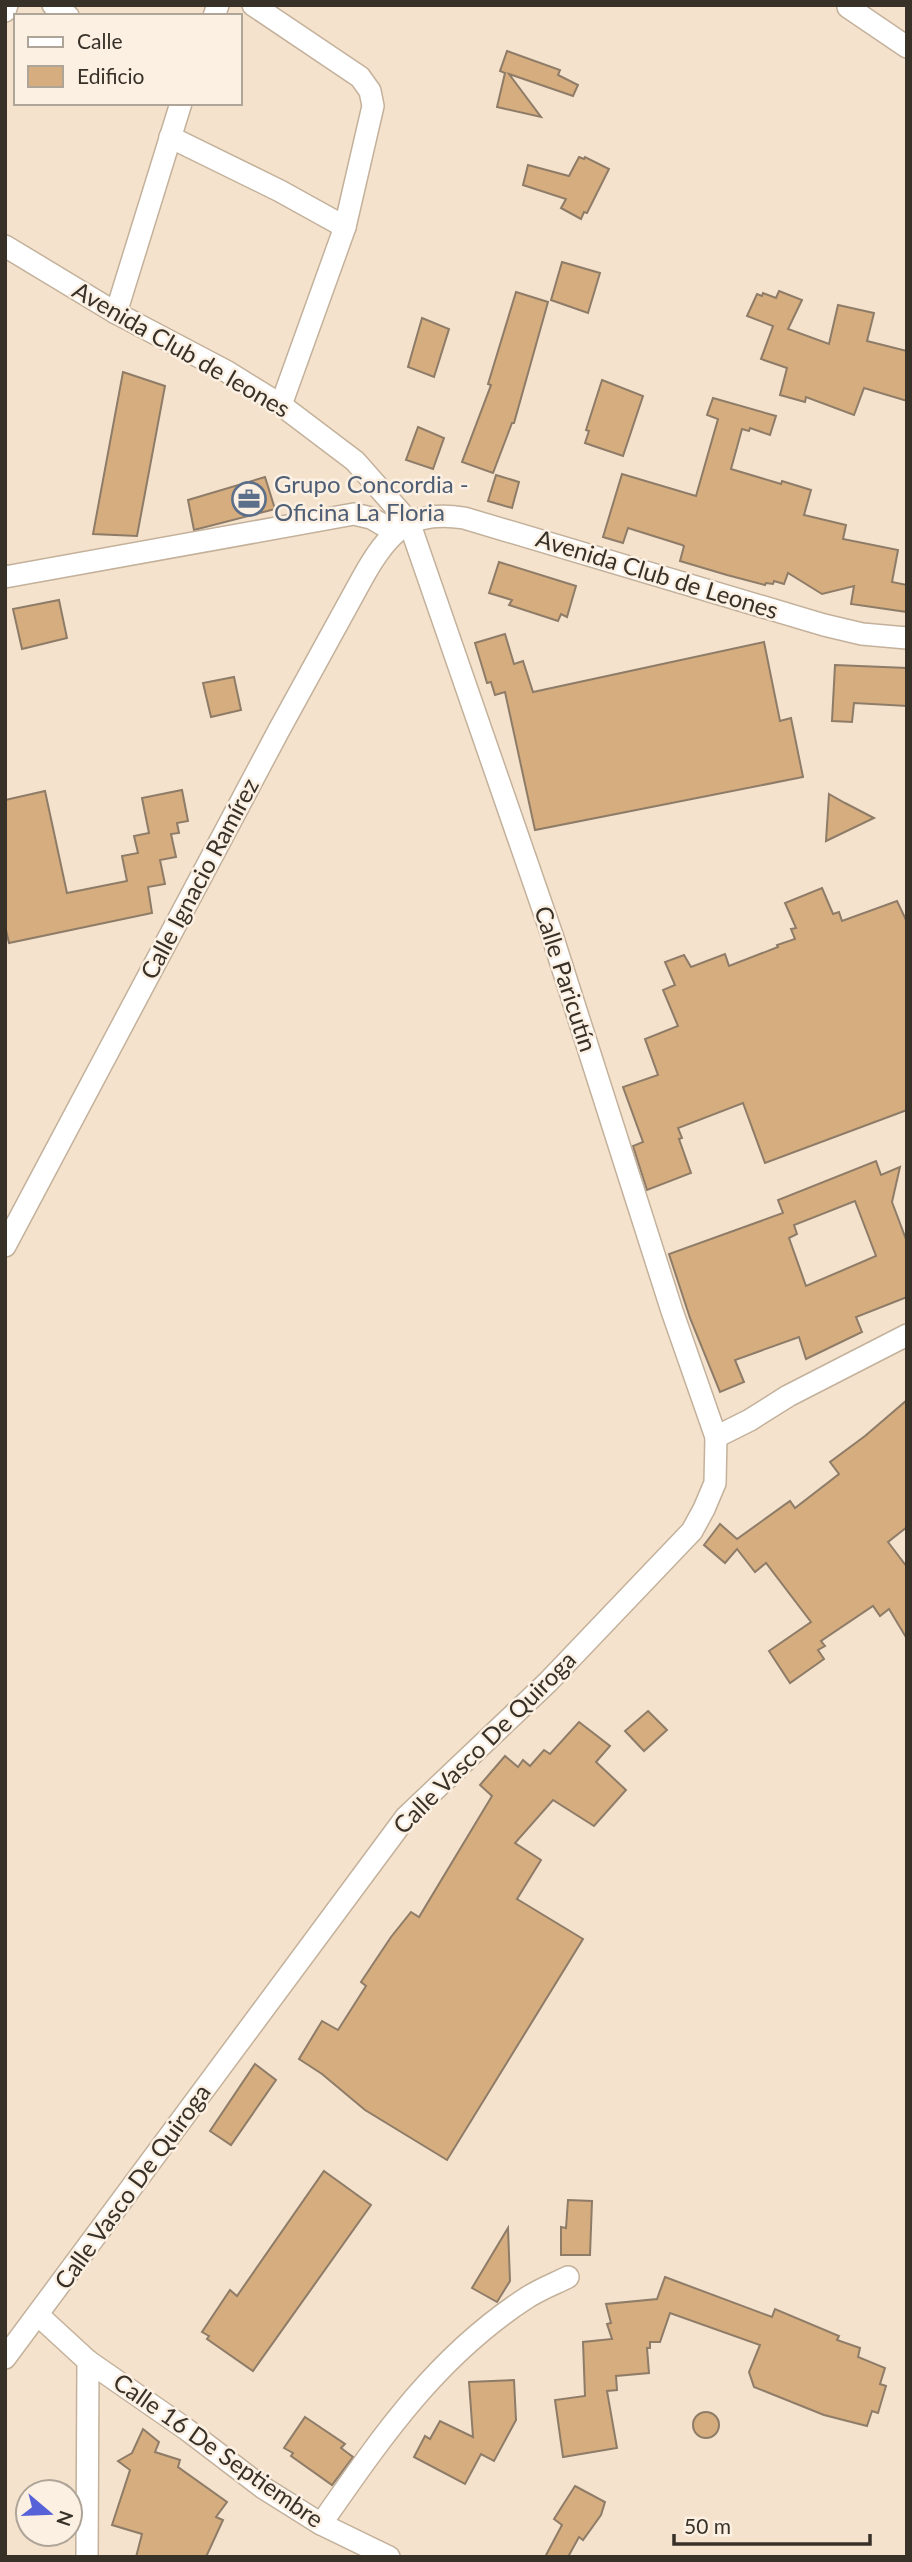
<svg xmlns="http://www.w3.org/2000/svg" width="912" height="2562" font-family="Lato,sans-serif">
  <rect width="100%" height="100%" fill="#f5e2cc"/>
  <g fill="#d5ad7e" stroke="#8e7c68" stroke-width="2" fill-rule="evenodd">
    <polygon points="507,51 560,70 558,75 578,85 573,96 509,74 541,117 497,107 505,73 500,71"/>
    <polygon points="579,157 584,159 585,157 609,169 587,213 584,212 581,219 561,208 566,199 523,185 528,165 569,176"/>
    <polygon points="562,262 600,273 588,313 551,300"/>
    <polygon points="779,291 802,300 788,329 829,344 838,305 874,313 867,341 907,351 907,401 864,388 854,415 806,397 805,402 780,395 787,368 761,359 773,326 747,316 757,294 762,296 763,293 776,298"/>
    <polygon points="516,292 548,302 514,423 512,423 493,473 462,462 491,385 488,384"/>
    <polygon points="422,318 449,329 434,377 408,367"/>
    <polygon points="123,372 165,386 137,536 93,534"/>
    <polygon points="602,380 643,396 623,456 585,443 589,431 586,430"/>
    <polygon points="713,398 776,416 770,435 750,428 749,431 742,429 731,469 781,484 782,481 811,490 804,515 846,525 843,539 898,550 892,582 907,585 907,612 851,604 854,586 822,594 788,573 784,584 774,581 773,584 766,583 765,585 727,575 680,561 684,546 682,545 628,528 623,543 603,537 622,474 696,496 718,419 707,415"/>
    <polygon points="418,427 444,438 433,469 406,460"/>
    <polygon points="496,475 519,482 512,508 488,501"/>
    <polygon points="265,477 275,509 194,530 188,500"/>
    <polygon points="499,562 576,586 567,617 561,614 558,621 509,605 512,600 489,593"/>
    <polygon points="59,600 67,638 22,649 13,609"/>
    <polygon points="505,634 514,664 523,661 533,692 764,642 780,721 791,718 803,777 535,830 505,692 495,695 491,682 487,683 475,643"/>
    <polygon points="835,665 907,668 907,706 854,703 852,722 832,721"/>
    <polygon points="234,677 241,710 211,717 203,683"/>
    <polygon points="182,790 188,821 177,823 179,833 171,834 176,857 160,860 165,884 148,887 152,913 9,943 5,926 5,800 45,791 67,893 127,881 122,856 138,853 134,836 149,833 142,798"/>
    <polygon points="829,794 845,803 874,818 826,841"/>
    <polygon points="822,888 833,914 839,912 842,921 897,901 907,922 907,1110 765,1163 743,1103 678,1128 682,1138 679,1139 691,1173 647,1190 633,1146 643,1142 623,1087 658,1075 645,1039 678,1026 663,990 675,985 665,962 684,955 691,967 725,954 729,966 778,947 777,945 795,939 791,929 796,928 785,903"/>
    <path d="M 876,1161 L 881,1175 L 900,1167 L 892,1202 L 907,1242 L 907,1297 L 856,1317 L 862,1332 L 806,1359 L 799,1337 L 735,1360 L 744,1382 L 720,1392 L 690,1318 L 669,1254 L 783,1213 L 778,1200 ZM 855,1201 L 876,1256 L 806,1286 L 789,1238 L 797,1234 L 794,1225 Z"/>
    <polygon points="907,1400 907,1527 888,1542 907,1567 907,1639 889,1609 880,1616 873,1606 821,1641 825,1646 818,1650 824,1659 790,1683 769,1651 811,1622 766,1563 755,1572 737,1549 725,1563 704,1545 720,1524 737,1539 790,1501 795,1508 839,1474 830,1462 865,1436"/>
    <polygon points="648,1711 667,1730 644,1751 625,1731"/>
    <polygon points="579,1722 610,1746 596,1762 626,1790 594,1826 553,1800 515,1843 541,1860 517,1899 583,1939 447,2160 365,2110 322,2074 299,2059 322,2021 338,2030 366,1986 361,1982 391,1937 411,1912 419,1917 492,1796 480,1785 505,1756 518,1767 523,1760 530,1766 544,1750 550,1754"/>
    <polygon points="255,2064 276,2080 231,2145 210,2131"/>
    <polygon points="324,2171 371,2205 253,2371 207,2339 209,2336 202,2332 230,2290 237,2296"/>
    <polygon points="568,2200 592,2201 590,2255 561,2255 561,2227 566,2228"/>
    <polygon points="508,2228 510,2281 497,2302 472,2288"/>
    <polygon points="665,2277 772,2317 775,2309 839,2336 837,2340 860,2348 858,2357 885,2368 880,2384 886,2386 878,2413 872,2411 867,2426 824,2415 754,2387 749,2372 760,2345 670,2313 660,2342 650,2342 650,2348 647,2348 649,2373 616,2376 617,2390 607,2391 617,2448 563,2457 555,2400 585,2396 583,2342 612,2339 607,2324 611,2323 606,2304 657,2299"/>
    <polygon points="514,2380 516,2420 494,2461 481,2454 465,2484 414,2457 425,2436 430,2439 440,2421 473,2437 469,2382"/>
    <circle cx="706" cy="2425" r="13"/>
    <polygon points="305,2417 345,2444 341,2448 353,2457 332,2485 291,2456 293,2453 284,2448"/>
    <polygon points="143,2429 159,2442 155,2452 180,2460 178,2467 227,2502 216,2517 223,2520 206,2557 136,2557 142,2534 112,2525 130,2470 118,2461 132,2453"/>
    <polygon points="575,2486 605,2502 601,2515 583,2540 579,2537 568,2557 545,2557 562,2525 554,2519"/>
  </g>
  <g fill="none" stroke-linecap="round" stroke-linejoin="round">
    <g stroke="#c3b19b" stroke-width="24">
      <g id="minor">
        <polyline points="53,5 68,16"/>
        <polyline points="253,5 360,77 370,91 373,106 345,227"/>
        <polyline points="848,7 907,47"/>
        <polyline points="5,11 7,5"/>
        <polyline points="214,16 218,5"/>
        <polyline points="170,137 280,191 345,227 281,405"/>
        <polyline points="5,246 116,313 226,371 281,405 355,461 409,522 552,935 672,1311 716,1437 715,1483 704,1509 692,1531 548,1682 406,1817 5,2358"/>
        <polyline points="116,313 181,103"/>
        <polyline points="5,577 354,514 371,518 395,532"/>
        <path d="M 5,1246 L 279,730 L 363,577 C 388,532 410,509 464,518 L 824,625 L 862,634 L 907,638"/>
        <polyline points="716,1437 750,1420 788,1396 907,1335"/>
        <polyline points="38,2315 88,2361 87,2557"/>
        <polyline points="88,2361 186,2429 262,2487 321,2524 389,2557"/>
        <path d="M 321,2524 C 381,2438 435,2358 525,2299 C 538,2290 554,2284 568,2277"/>
      </g>
    </g>
    <use href="#minor" stroke="#fff" stroke-width="21"/>
  </g>
  <defs>
    <g id="office-ring" transform="scale(1.75)"><circle r="9.5" fill="#fcf0e3" stroke="#5c6f8a" stroke-width="1.5"/><path d="M-6-3h4V-5.5h4V-3h4V5H-6ZM-1-4.5V-3h2v-1.5ZM-6 0V1H6V0Z" fill="#5c6f8a"/></g>
  </defs>
  <g fill-rule="evenodd">
    <use href="#office-ring" x="249" y="499"/>
  </g>
  <g text-anchor="middle" stroke-width="5" stroke-linejoin="round" paint-order="stroke">
    <g font-size="24" fill="#383128" stroke="#fcf0e3">
      <text transform="translate(181 350) rotate(30)" y="8">Avenida Club de leones</text>
      <text transform="translate(657 575) rotate(17)" y="8">Avenida Club de Leones</text>
      <text transform="translate(200 879) rotate(-62)" y="8">Calle Ignacio Ramírez</text>
      <text transform="translate(565 979) rotate(72)" y="8">Calle Paricutín</text>
      <text transform="translate(485 1743) rotate(-45)" y="8">Calle Vasco De Quiroga</text>
      <text transform="translate(133 2187) rotate(-54)" y="8">Calle Vasco De Quiroga</text>
      <text transform="translate(218 2451) rotate(35)" y="8">Calle 16 De Septiembre</text>
    </g>
    <g font-size="24" fill="#4e5e75" stroke="#fcf0e3" text-anchor="start">
      <text x="274" y="493">Grupo Concordia -<tspan x="274" dy="28">Oficina La Floria</tspan></text>
    </g>
  </g>
  <rect width="912" height="2562" fill="none" stroke="#383128" stroke-width="14"/>
  <rect x="14" y="14" width="228" height="91" fill="#fcf0e3" stroke="#aea498" stroke-width="2"/>
  <rect x="28" y="37" width="35" height="10" fill="#ffffff" stroke="#aea498" stroke-width="2"/>
  <text x="77" y="49" font-size="21" fill="#383128">Calle</text>
  <rect x="28" y="66" width="35" height="21" fill="#d5ad7e" stroke="#aea498" stroke-width="2"/>
  <text x="77" y="84" font-size="21" fill="#383128">Edificio</text>
  <g transform="translate(49 2513) rotate(109)"><circle r="33" fill="#fcf0e3" stroke="#aea498" stroke-width="2"/>
  <path d="M0-5L12 26L0 18L-12 26Z" fill="#5761d8"/>
  <text y="-10" font-size="19" font-weight="bold" text-anchor="middle" fill="#383128">N</text>
  </g>
  <path d="M674 2534v10h196v-10" fill="none" stroke="#383128" stroke-width="3.5"/>
  <text x="684" y="2534" font-size="21" fill="#383128" stroke="#fcf0e3" stroke-width="5" paint-order="stroke">50 m</text>
</svg>
